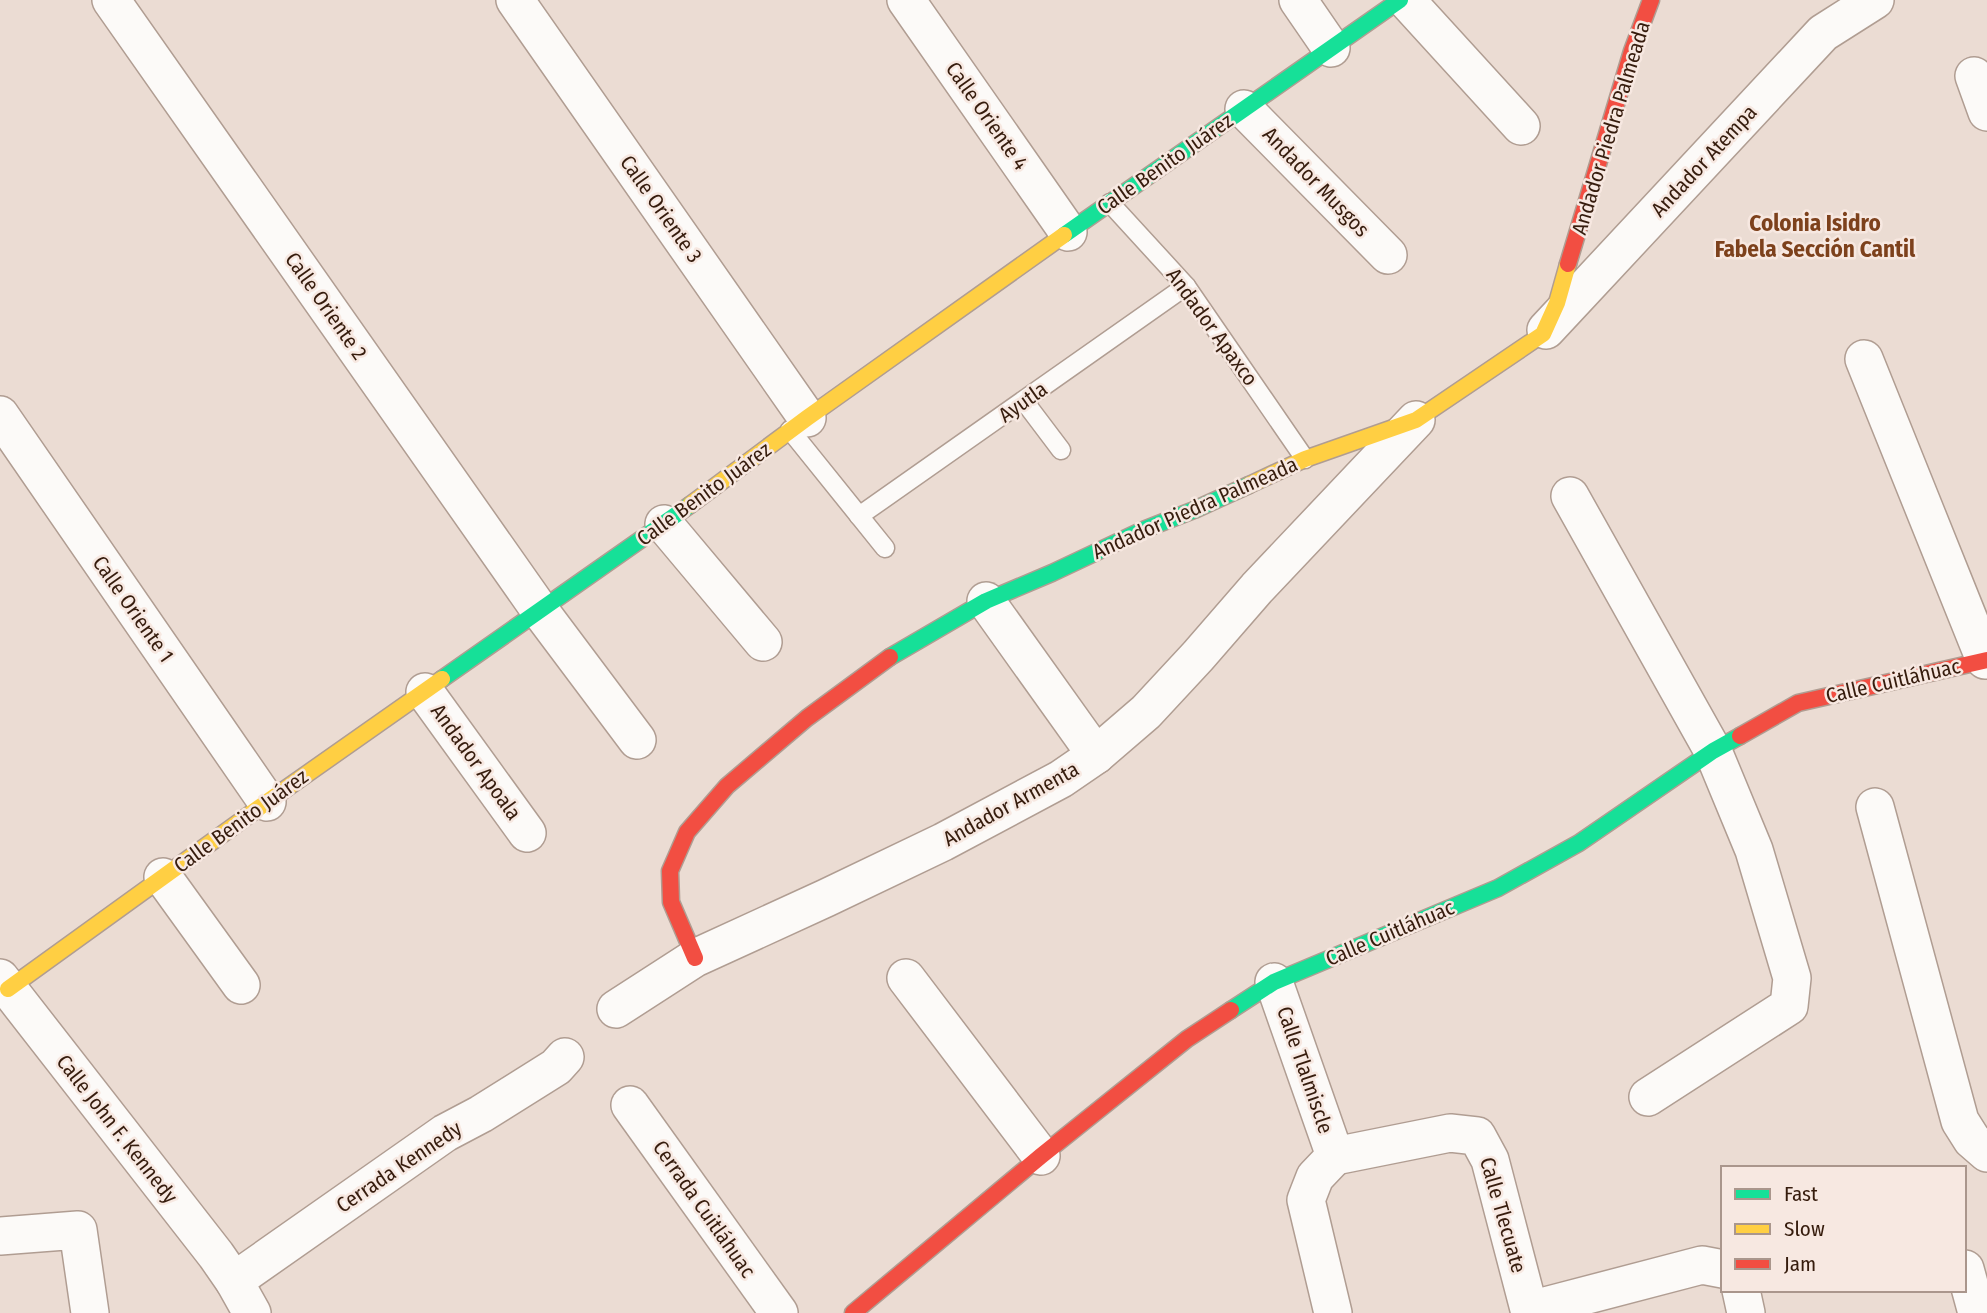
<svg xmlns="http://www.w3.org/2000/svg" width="1987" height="1313" font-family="'Fira Sans Condensed',sans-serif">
  <rect width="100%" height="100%" fill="#ebdcd3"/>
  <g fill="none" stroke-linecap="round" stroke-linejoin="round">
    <g stroke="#b09d92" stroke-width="21">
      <g id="lane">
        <polyline points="1110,203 1186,286 1305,459"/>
        <polyline points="1024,401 1061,450"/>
        <polyline points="790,430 885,548"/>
        <polyline points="859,516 1186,286"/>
      </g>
    </g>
    <g stroke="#b09d92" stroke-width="40">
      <g id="street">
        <polyline points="111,0 541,612 637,740"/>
        <polyline points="515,0 807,418"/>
        <polyline points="906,0 1068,232"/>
        <polyline points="1298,0 1331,48"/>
        <polyline points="1406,0 1521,126"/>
        <polyline points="1974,76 1987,112"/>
        <polyline points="1244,109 1388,255"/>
        <polyline points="1546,330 1823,33 1875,0"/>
        <polyline points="1864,359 1985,660"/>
        <polyline points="0,415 267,802"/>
        <polyline points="1570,496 1713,751 1754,850 1792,978 1789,1006 1648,1097"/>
        <polyline points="664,524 763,642"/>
        <polyline points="986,601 1096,755"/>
        <polyline points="425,692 527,833"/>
        <polyline points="1875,807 1960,1121 1972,1140 1987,1153"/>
        <polyline points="163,877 241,985"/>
        <polyline points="0,978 216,1255 234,1281 252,1313"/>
        <polyline points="906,978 1041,1156"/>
        <polyline points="1274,982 1335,1156 1315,1177 1306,1200 1333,1313"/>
        <polyline points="616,1009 695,958 826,898 943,842 1061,779 1096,755 1146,712 1198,656 1257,588 1416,420"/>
        <polyline points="630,1105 779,1313"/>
        <polyline points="1335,1156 1450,1133 1477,1136 1490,1160 1530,1313"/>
        <polyline points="0,1236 78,1230 90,1313"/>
        <polyline points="1965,1269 1977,1313"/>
        <polyline points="234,1281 445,1133 481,1114 556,1067 565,1057"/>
        <polyline points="1741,1290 1746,1313"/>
        <polyline points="1530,1310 1702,1265 1723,1269"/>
      </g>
    </g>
    <g stroke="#b09d92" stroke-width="19">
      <g id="fast">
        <polyline points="1064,235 1400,0"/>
        <polyline points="890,657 986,601 1052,573 1143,530 1194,510 1249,485"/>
        <polyline points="442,679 690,505"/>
        <polyline points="1231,1010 1274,982 1498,888 1579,843 1713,751 1740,736"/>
      </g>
    </g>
    <g stroke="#b09d92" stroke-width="19">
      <g id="slow">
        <polyline points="1249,485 1305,459 1416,420 1543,334 1557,303 1568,264"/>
        <polyline points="690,505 807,418 1064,235"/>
        <polyline points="8,989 267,802 442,679"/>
      </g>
    </g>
    <g stroke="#b09d92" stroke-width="19">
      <g id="jam">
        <polyline points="1568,264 1632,51 1651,0"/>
        <polyline points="1740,736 1798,703 1987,660"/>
        <polyline points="695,958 671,902 670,871 687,832 727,786 807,718 890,657"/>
        <polyline points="853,1313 1041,1156 1187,1039 1231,1010"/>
      </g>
    </g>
    <use href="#lane" stroke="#fcfaf8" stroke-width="18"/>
    <use href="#street" stroke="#fcfaf8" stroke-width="37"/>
    <use href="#fast" stroke="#16e098" stroke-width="16"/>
    <use href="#slow" stroke="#ffcf43" stroke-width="16"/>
    <use href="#jam" stroke="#f24e42" stroke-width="16"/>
  </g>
  <g text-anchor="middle" stroke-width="5" stroke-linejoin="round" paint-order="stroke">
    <g font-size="21" fill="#361c0d" stroke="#f7e8e1">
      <text transform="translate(987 116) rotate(55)" y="7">Calle Oriente 4</text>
      <text transform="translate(1611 128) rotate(-73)" y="7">Andador Piedra Palmeada</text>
      <text transform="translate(1704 161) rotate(-47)" y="7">Andador Atempa</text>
      <text transform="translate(1165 164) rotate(-35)" y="7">Calle Benito Juárez</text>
      <text transform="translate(1316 182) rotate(46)" y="7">Andador Musgos</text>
      <text transform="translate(661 209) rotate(55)" y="7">Calle Oriente 3</text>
      <text transform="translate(326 306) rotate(55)" y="7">Calle Oriente 2</text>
      <text transform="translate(1212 327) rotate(54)" y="7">Andador Apaxco</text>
      <text transform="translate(1023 402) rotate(-35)" y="7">Ayutla</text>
      <text transform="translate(704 494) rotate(-36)" y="7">Calle Benito Juárez</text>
      <text transform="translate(1195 508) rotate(-24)" y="7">Andador Piedra Palmeada</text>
      <text transform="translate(133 609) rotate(55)" y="7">Calle Oriente 1</text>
      <text transform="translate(1893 681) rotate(-13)" y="7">Calle Cuitláhuac</text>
      <text transform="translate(476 762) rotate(54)" y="7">Andador Apoala</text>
      <text transform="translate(1011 804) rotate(-29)" y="7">Andador Armenta</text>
      <text transform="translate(241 821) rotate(-36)" y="7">Calle Benito Juárez</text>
      <text transform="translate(1390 933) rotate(-23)" y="7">Calle Cuitláhuac</text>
      <text transform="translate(1305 1070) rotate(71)" y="7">Calle Tlalmiscle</text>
      <text transform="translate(117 1129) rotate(52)" y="7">Calle John F. Kennedy</text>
      <text transform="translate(399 1167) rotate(-34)" y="7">Cerrada Kennedy</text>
      <text transform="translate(704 1209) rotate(55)" y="7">Cerrada Cuitláhuac</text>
      <text transform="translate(1503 1215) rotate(74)" y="7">Calle Tlecuate</text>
    </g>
    <g font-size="23" font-weight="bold" fill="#7d411c" stroke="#f7e8e1">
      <text x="1815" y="231">Colonia Isidro<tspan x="1815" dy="26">Fabela Sección Cantil</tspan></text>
    </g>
  </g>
  <rect x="1721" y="1166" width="245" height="126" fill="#f7e8e1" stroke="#aa968c" stroke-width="2"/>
  <rect x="1735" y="1189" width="35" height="10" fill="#16e098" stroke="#aa968c" stroke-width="2"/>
  <text x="1784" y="1201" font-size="21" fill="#361c0d">Fast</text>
  <rect x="1735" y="1224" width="35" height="10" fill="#ffcf43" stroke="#aa968c" stroke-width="2"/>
  <text x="1784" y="1236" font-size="21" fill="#361c0d">Slow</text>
  <rect x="1735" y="1259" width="35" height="10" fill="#f24e42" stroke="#aa968c" stroke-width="2"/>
  <text x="1784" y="1271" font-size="21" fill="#361c0d">Jam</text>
</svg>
